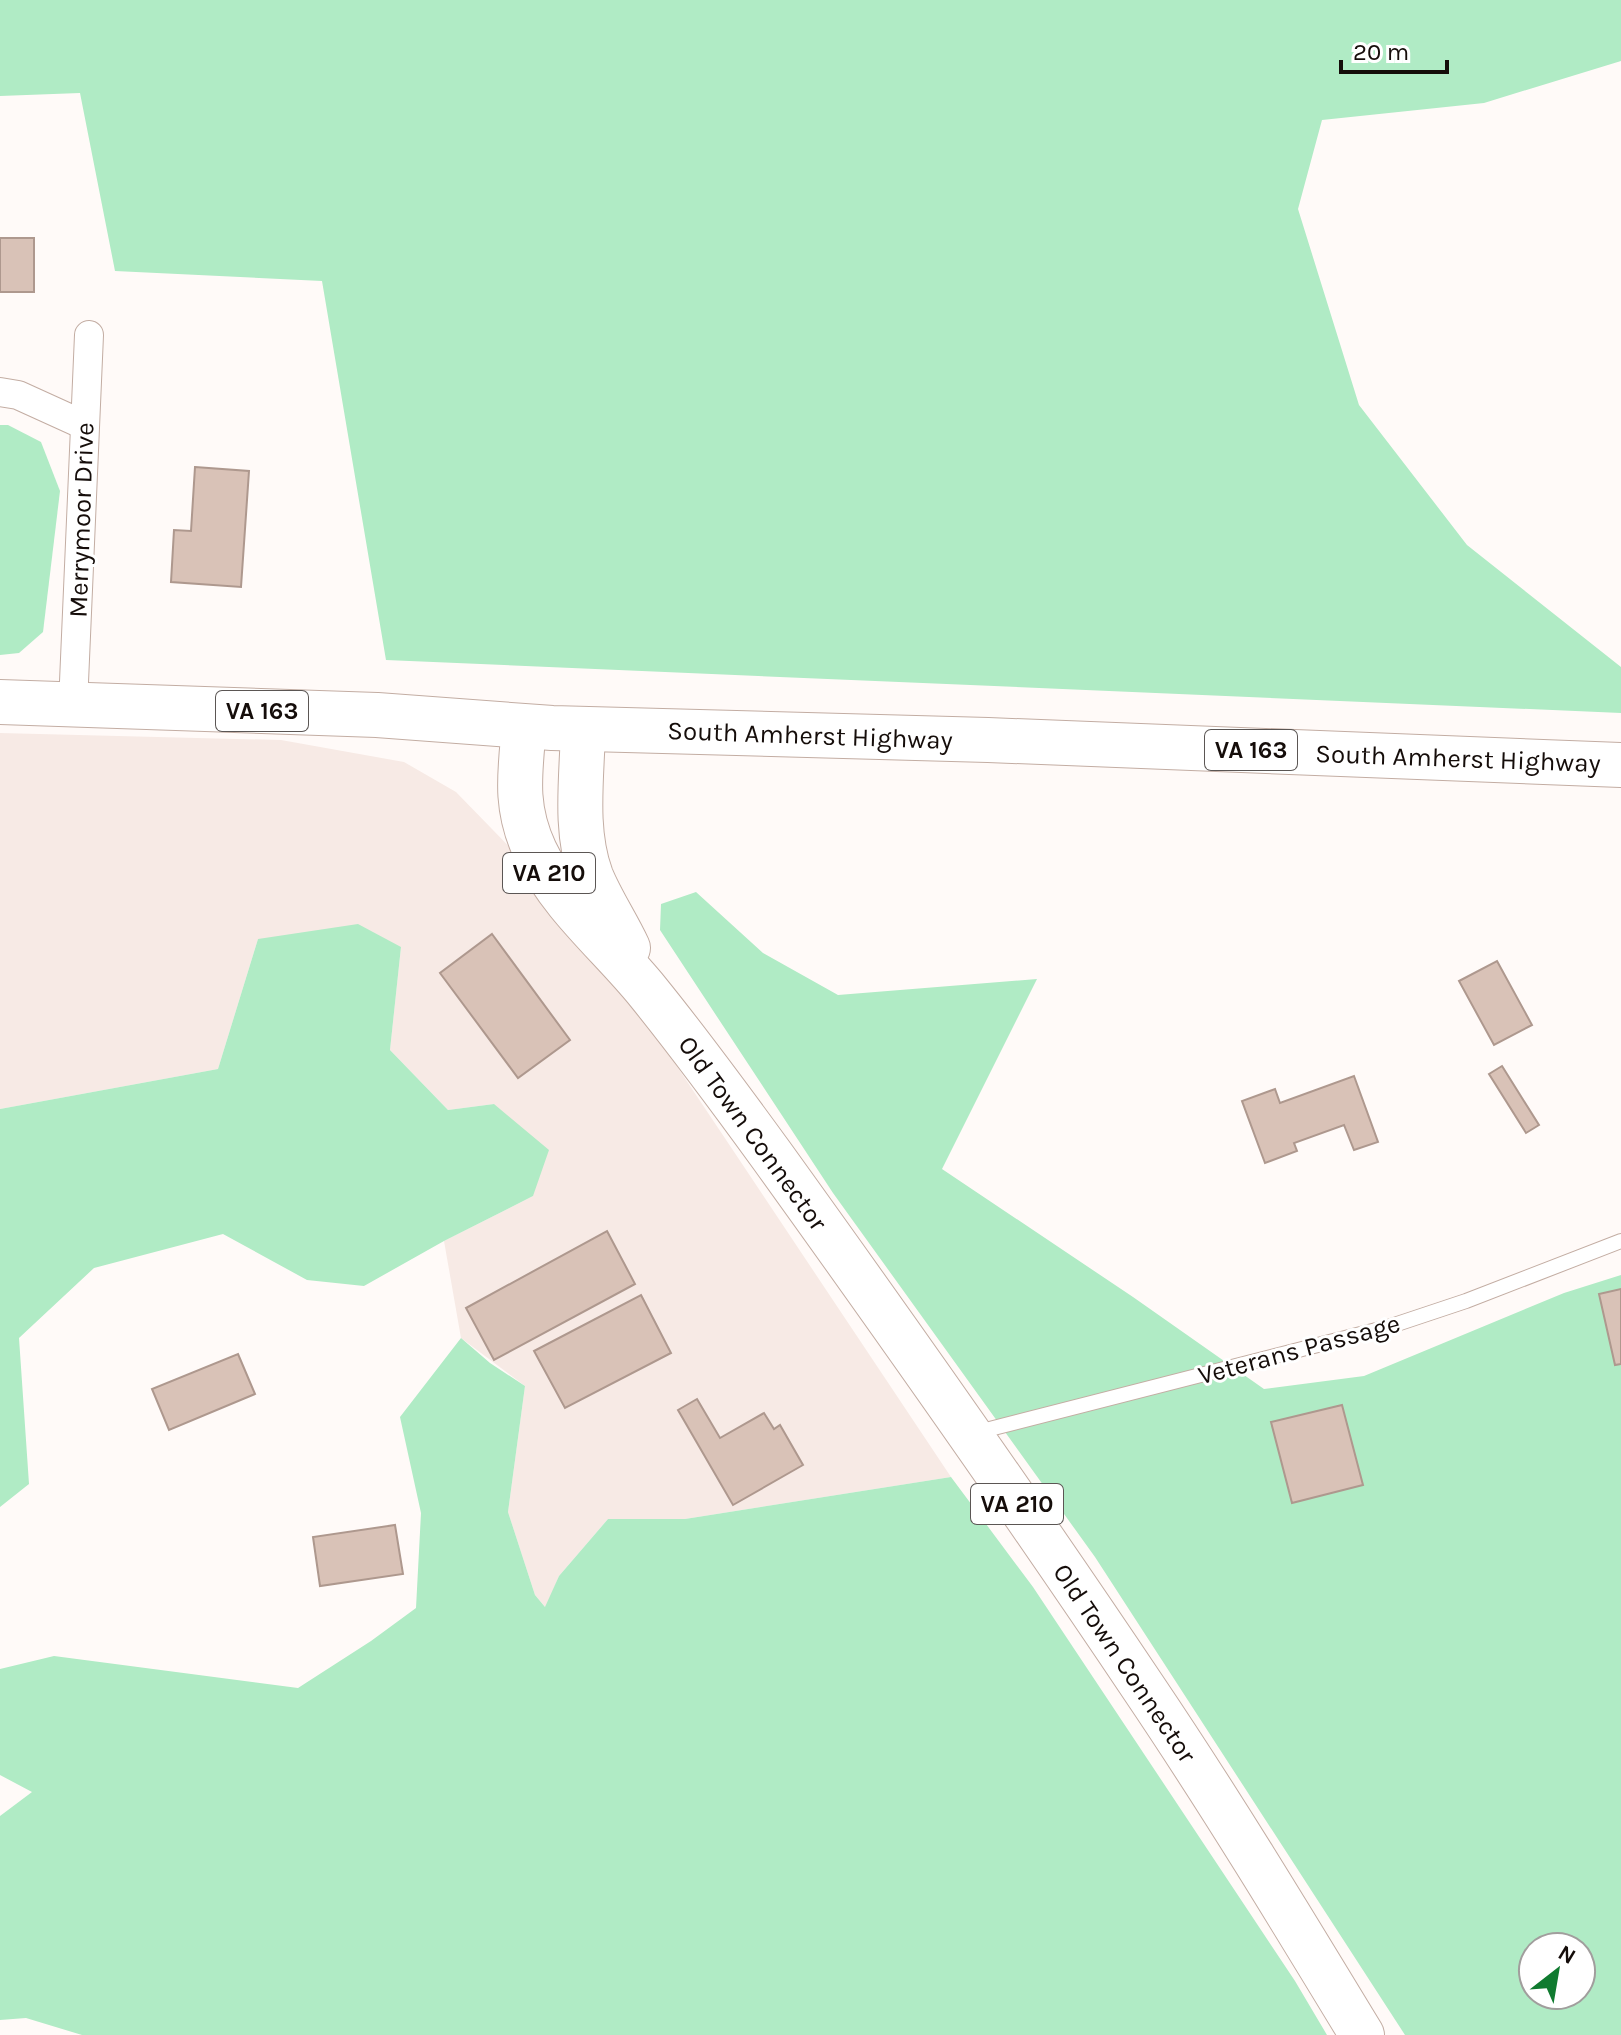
<svg xmlns="http://www.w3.org/2000/svg" width="1621" height="2035" font-family="Karla,sans-serif">
  <rect width="100%" height="100%" fill="#fffaf8"/>
  <polygon fill="#f7eae5" points="0,733 281,740 404,762 456,792 530,868 636,1005 951,1477 685,1519 608,1519 559,1576 546,1608 535,1595 508,1512 525,1386 461,1338 444,1241 533,1196 494,1104 448,1110 390,1050 401,947 258,939 218,1069 0,1109"/>
  <g fill="#b0ebc5" fill-rule="evenodd">
    <polygon points="0,0 1621,0 1621,61 1484,103 1322,120 1298,209 1359,405 1467,545 1621,667 1621,713 386,660 322,281 115,271 80,93 0,96"/>
    <polygon points="0,425 8,425 41,442 60,491 43,632 19,653 0,655"/>
    <path d="M 696,892 L 763,953 L 838,995 L 1037,979 L 942,1169 L 1133,1297 L 1264,1389 L 1364,1376 L 1564,1293 L 1621,1275 L 1621,2035 L 1405,2035 L 1095,1557 L 833,1193 L 660,930 L 661,904 ZM 1533,1947 L 1581,1947 L 1581,1995 L 1533,1995 Z"/>
    <polygon points="358,924 401,947 390,1050 448,1110 494,1104 549,1150 533,1196 444,1241 364,1286 307,1280 223,1234 94,1268 19,1338 29,1484 0,1507 0,1109 218,1069 258,939"/>
    <polygon points="461,1338 490,1363 525,1386 508,1512 535,1595 545,1607 559,1576 608,1519 685,1519 951,1477 1033,1587 1295,1981 1327,2035 82,2035 26,2018 0,2020 0,1816 32,1792 0,1775 0,1669 54,1656 298,1688 371,1641 416,1608 421,1513 400,1417"/>
  </g>
  <g fill="#d9c2b7" stroke="#ae988e" stroke-width="2">
    <rect x="0" y="238" width="34" height="54"/>
    <polygon points="195,467 249,471 241,587 171,582 174,530 191,531"/>
    <polygon points="492,934 570,1040 518,1078 440,973"/>
    <polygon points="1497,961 1532,1025 1494,1045 1459,981"/>
    <polygon points="1502,1066 1539,1125 1526,1133 1489,1074"/>
    <polygon points="1354,1076 1378,1142 1354,1150 1344,1125 1294,1143 1297,1151 1265,1163 1242,1101 1275,1089 1280,1103"/>
    <polygon points="607,1231 635,1284 494,1360 466,1308"/>
    <polygon points="1621,1289 1621,1364 1615,1365 1599,1294"/>
    <polygon points="641,1295 671,1353 565,1408 534,1351"/>
    <polygon points="238,1354 255,1394 169,1430 152,1389"/>
    <polygon points="697,1399 720,1438 764,1413 774,1429 780,1425 803,1465 733,1505 678,1410"/>
    <polygon points="1342,1405 1363,1485 1292,1503 1271,1422"/>
    <polygon points="395,1525 403,1574 320,1586 313,1537"/>
  </g>
  <g fill="none" stroke-linecap="round" stroke-linejoin="round">
    <g stroke="#c3ada3" stroke-width="16">
      <polyline id="lane" points="974,1433 1388,1327 1466,1301 1621,1241"/>
    </g>
    <g stroke="#c3ada3" stroke-width="30">
      <g id="street">
        <polyline points="0,392 18,395 84,425"/>
        <polyline points="73,705 89,335"/>
      </g>
    </g>
    <g stroke="#c3ada3" stroke-width="46">
      <g id="primary">
        <polyline points="0,702 377,715 552,728 988,740 1621,765"/>
        <path d="M 524,727 C 520,773 514,806 535,851 C 561,906 610,945 648,992 C 691,1045 732,1101 772,1156 C 898,1331 1023,1508 1143,1687 C 1220,1801 1291,1918 1362,2035"/>
        <path d="M 583,729 C 582,777 574,830 591,876 C 601,901 617,924 628,948"/>
      </g>
    </g>
    <use href="#lane" stroke="#fff" stroke-width="14"/>
    <use href="#street" stroke="#fff" stroke-width="28"/>
    <use href="#primary" stroke="#fff" stroke-width="44"/>
  </g>
  <g text-anchor="middle" stroke-width="6" stroke-linejoin="round" paint-order="stroke">
    <g fill="#fff" stroke="#5b5654" stroke-width="2">
      <rect x="216" y="691" width="92" height="40" rx="6"/>
      <rect x="1205" y="730" width="92" height="40" rx="6"/>
      <rect x="503" y="853" width="92" height="40" rx="6"/>
      <rect x="971" y="1484" width="92" height="40" rx="6"/>
    </g>
    <g font-size="24" font-weight="bold" fill="#150d0a">
      <text x="262" y="719">VA 163</text>
      <text x="1251" y="758">VA 163</text>
      <text x="549" y="881">VA 210</text>
      <text x="1017" y="1512">VA 210</text>
    </g>
    <g font-size="26" fill="#150d0a" stroke="#fff">
      <text transform="translate(81 520) rotate(-88)" y="9">Merrymoor Drive</text>
      <text transform="translate(810 735) rotate(2)" y="9">South Amherst Highway</text>
      <text transform="translate(1458 758) rotate(2)" y="9">South Amherst Highway</text>
      <text transform="translate(753 1133) rotate(54)" y="9">Old Town Connector</text>
      <text transform="translate(1299 1349) rotate(-15)" y="9">Veterans Passage</text>
      <text transform="translate(1125 1663) rotate(56)" y="9">Old Town Connector</text>
    </g>
  </g>
  <g transform="translate(1557 1971) rotate(31)"><circle r="38" fill="#ffffff" stroke="#a19e9d" stroke-width="2"/>
  <path d="M0-6L14 30L0 20L-14 30Z" fill="#107b30"/>
  <text y="-12" font-size="22" font-weight="bold" text-anchor="middle" fill="#150d0a">N</text>
  </g>
  <path d="M1341 60v12h106v-12" fill="none" stroke="#150d0a" stroke-width="4"/>
  <text x="1353" y="60" font-size="24" fill="#150d0a" stroke="#ffffff" stroke-width="6" paint-order="stroke">20 m</text>
</svg>
